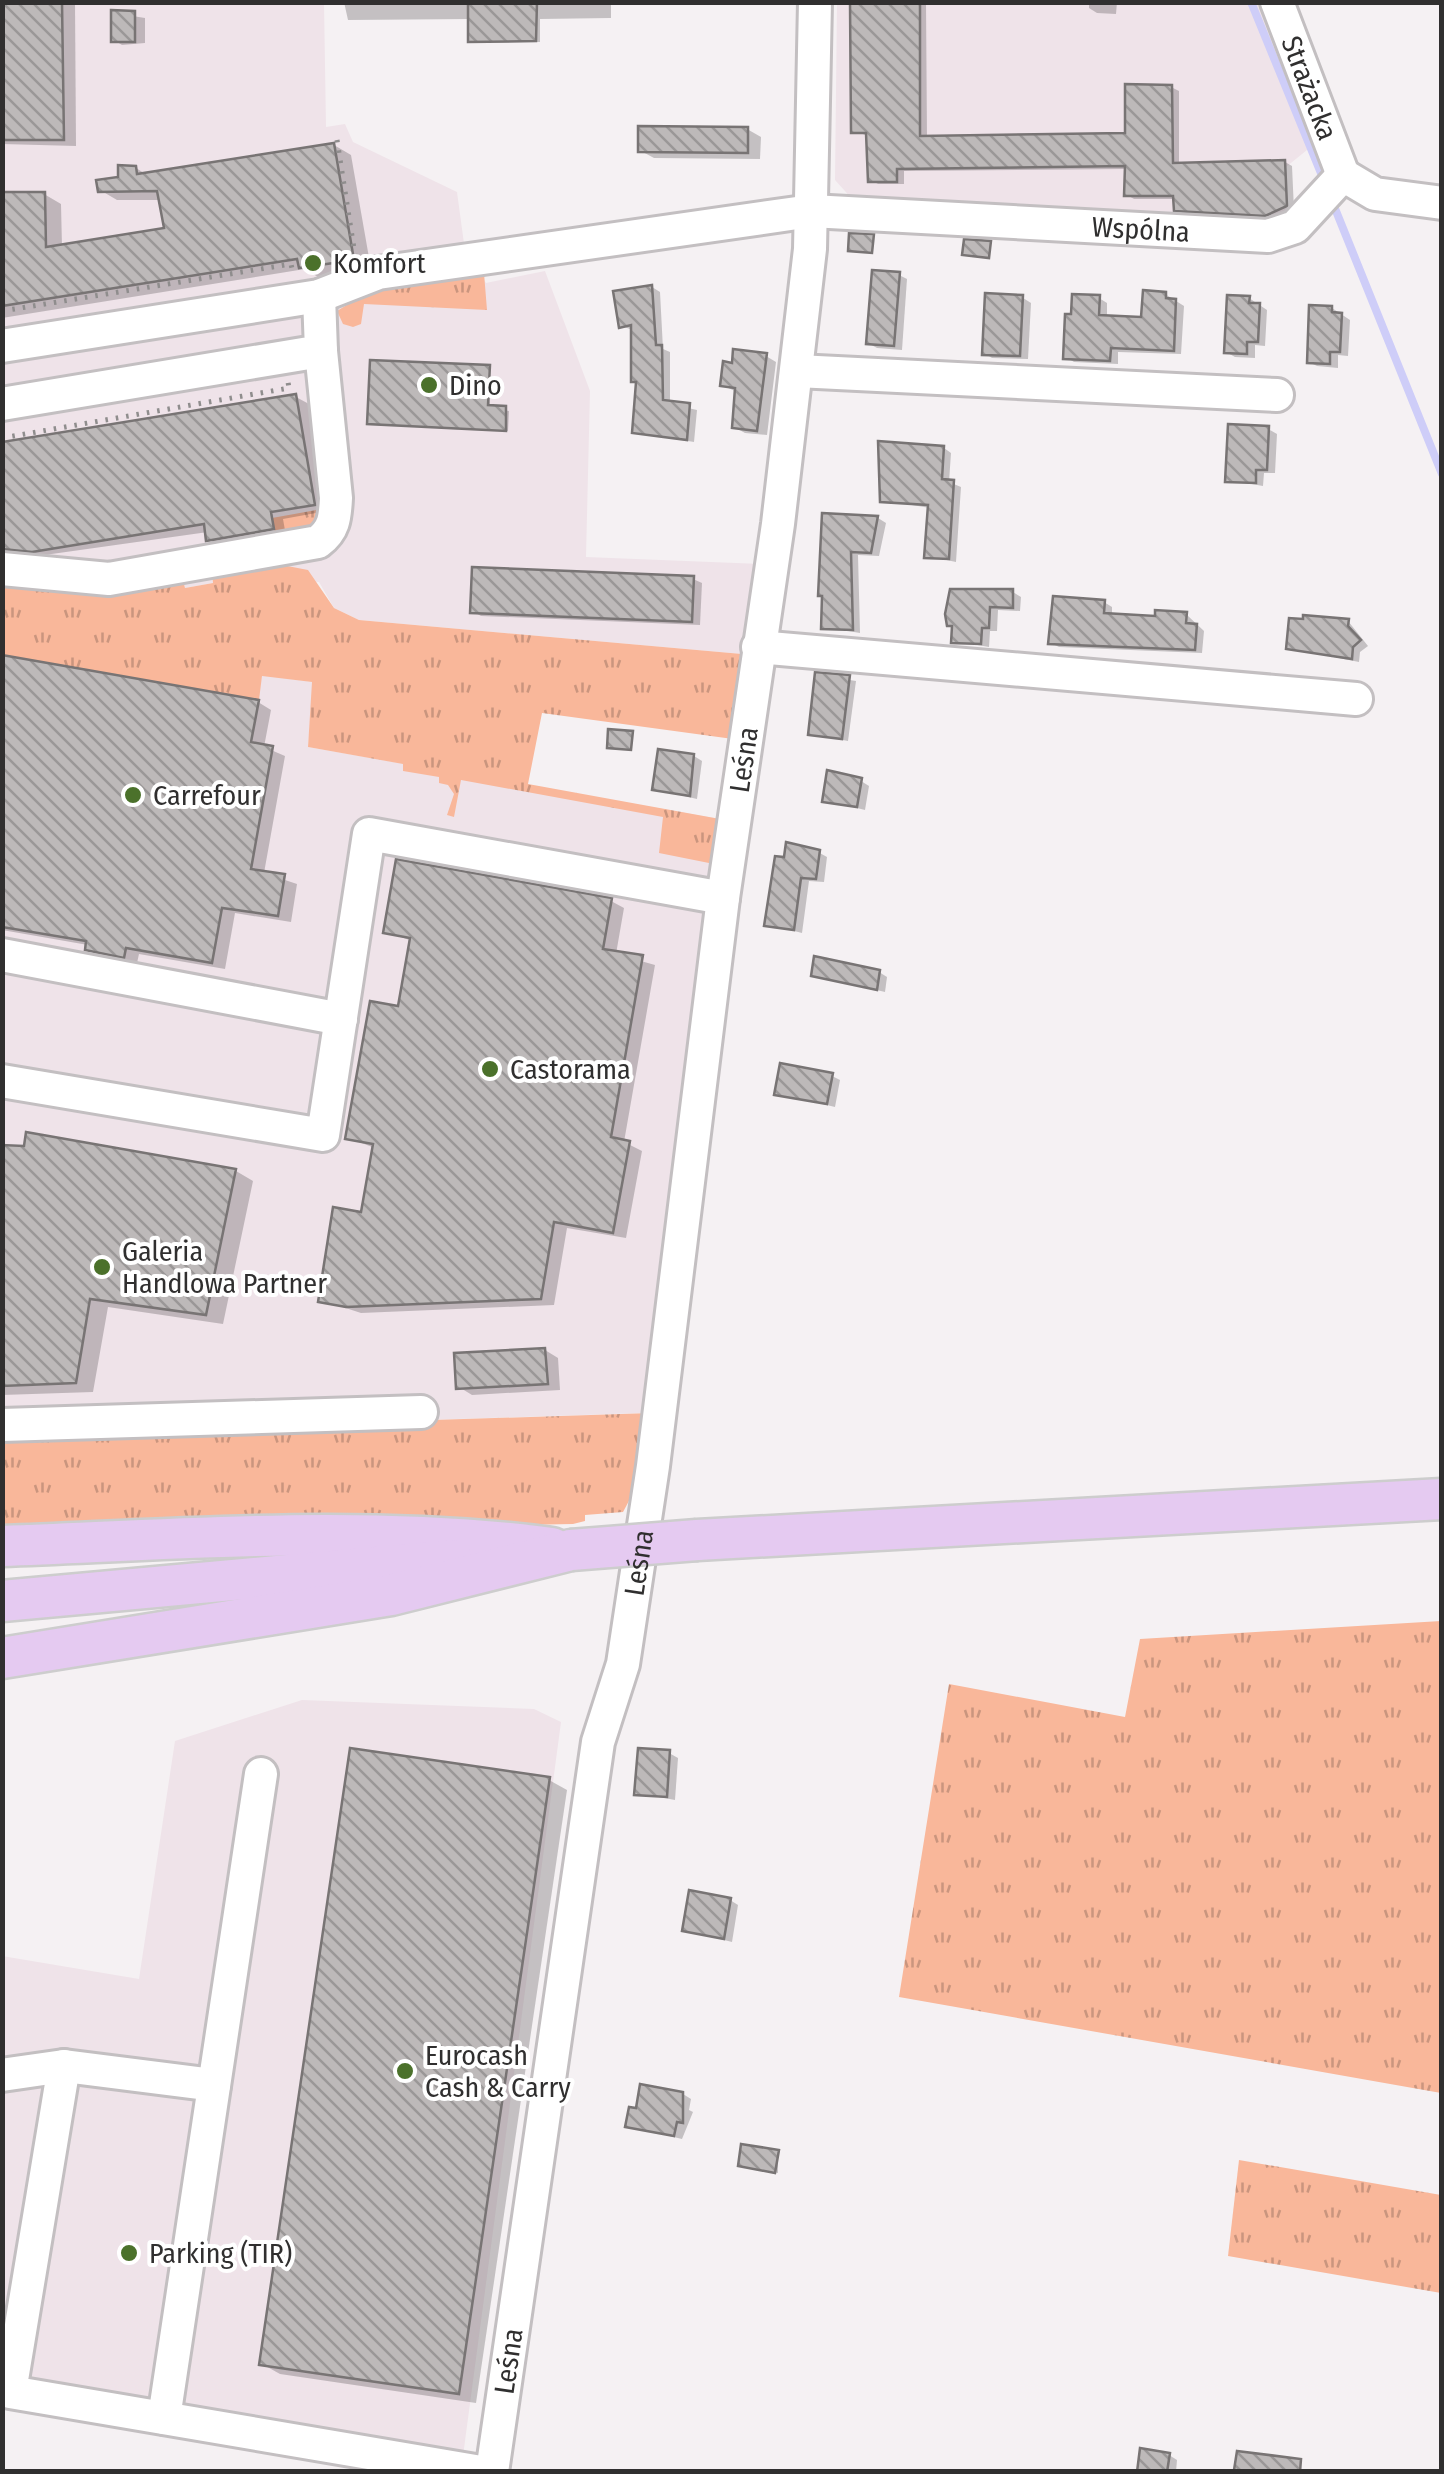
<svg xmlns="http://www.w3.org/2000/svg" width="1444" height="2474" font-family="'Fira Sans Condensed',sans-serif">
  <defs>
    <pattern id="grass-tufts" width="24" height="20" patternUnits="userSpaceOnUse" patternTransform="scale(2.5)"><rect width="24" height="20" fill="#f9b79a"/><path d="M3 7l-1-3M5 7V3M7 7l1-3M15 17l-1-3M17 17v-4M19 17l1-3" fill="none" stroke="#ca957e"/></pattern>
    <pattern id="building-back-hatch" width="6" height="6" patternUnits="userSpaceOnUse" patternTransform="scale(2.5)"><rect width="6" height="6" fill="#bdb9b9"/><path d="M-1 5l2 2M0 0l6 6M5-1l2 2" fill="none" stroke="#9a9797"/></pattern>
  </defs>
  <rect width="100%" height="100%" fill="#f5f1f3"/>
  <g fill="#efe3e9">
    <polygon points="2,3 324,3 326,127 345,124 353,142 457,192 465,251 486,283 545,271 590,391 586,557 761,564 742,654 359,620 334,608 319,582 212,575 213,583 185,588 183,580 3,582"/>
    <polygon points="837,3 1267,3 1323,137 1286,167 1288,217 1175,221 854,201 835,180"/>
    <polygon points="2,655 258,700 262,675 313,682 308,747 720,819 642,1413 3,1434"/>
    <polygon points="302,1700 534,1709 561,1722 461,2471 3,2403 2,1956 139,1979 175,1741"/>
  </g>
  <g fill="url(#grass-tufts)">
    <polygon points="484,273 487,310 364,304 361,324 353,327 343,324 337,311 384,282"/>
    <polygon points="322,509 308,530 275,533 272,518"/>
    <polygon points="277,564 308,570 334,608 359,620 742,654 733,739 542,713 528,784 720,819 714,864 659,853 663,817 461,780 454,817 447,815 454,794 448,785 439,783 439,777 403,771 403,764 308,747 312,682 262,676 259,700 3,655 2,582 183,580 185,588 213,583 212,574"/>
    <polygon points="651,1413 642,1463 635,1464 630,1499 623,1512 585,1515 585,1521 573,1524 3,1534 2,1434"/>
    <polygon points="1441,1621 1441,2093 899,1997 949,1684 1125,1717 1140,1639"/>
    <polygon points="1239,2160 1441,2195 1441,2293 1228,2256"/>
  </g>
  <g fill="#0003">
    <polygon points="2,2 75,2 76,146 2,144"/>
    <polygon points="344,2 611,2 611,18 540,19 540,42 474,42 471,19 348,20"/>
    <polygon points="853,2 926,2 927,138 1127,136 1171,87 1179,91 1179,165 1285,162 1292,166 1294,210 1274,219 1184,214 1177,209 1176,199 1134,199 1127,195 1127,169 904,171 904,184 878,184 871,180 869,136 853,131"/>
    <polygon points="1089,2 1117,2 1116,14 1097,13 1089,8"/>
    <polygon points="114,13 145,18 145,43 122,45 114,40"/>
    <polygon points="747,129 761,137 760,159 654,158 641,151"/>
    <polygon points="334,145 351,155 371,269 318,277 305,269 2,318 2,195 44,194 61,204 62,247 167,230 161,200 117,200 100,190 136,168 147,175"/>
    <polygon points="899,275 907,279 902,350 877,348 868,343"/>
    <polygon points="652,287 660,292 663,349 670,352 670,404 697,410 694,442 634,432 638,384 634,381 633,330 621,326"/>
    <polygon points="1165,294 1184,306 1181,354 1118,352 1118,364 1074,362 1066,357 1099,298 1107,303 1107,318 1143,320"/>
    <polygon points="1023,298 1031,303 1028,359 992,358 984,353"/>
    <polygon points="1249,298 1267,310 1265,346 1255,345 1255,358 1235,357 1226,352"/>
    <polygon points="1332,308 1350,320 1348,356 1338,355 1338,368 1317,366 1309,362"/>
    <polygon points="766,356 776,362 767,435 745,433 734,427 737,392 722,385 734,365"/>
    <polygon points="489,368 490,408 509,411 508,431 369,423"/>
    <polygon points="296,397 309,404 327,511 283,519 286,536 222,547 209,540 208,532 2,561 2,445"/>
    <polygon points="1268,429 1277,434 1275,473 1264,473 1263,486 1228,480"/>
    <polygon points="944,448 951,453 949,482 961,487 956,562 927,556 930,508 882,500"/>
    <polygon points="825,515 878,518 886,523 879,556 858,555 860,633 824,627"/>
    <polygon points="693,579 702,583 700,625 481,616 472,611"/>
    <polygon points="1013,592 1021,597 1020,611 998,610 997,631 990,631 989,647 954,641 954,628 949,625"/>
    <polygon points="1104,602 1112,607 1112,616 1187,615 1204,631 1202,653 1059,647 1051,643"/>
    <polygon points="1348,621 1368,646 1360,652 1359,662 1288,648"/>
    <polygon points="2,658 258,702 271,710 264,747 285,756 264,873 297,884 291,922 235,913 225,969 139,954 137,963 100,956 87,949 88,945 2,930"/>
    <polygon points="818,675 856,681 848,741 811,734"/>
    <polygon points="694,756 702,761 697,799 654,789"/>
    <polygon points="861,781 869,786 865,810 825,800"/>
    <polygon points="788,844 807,846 827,857 824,882 809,881 802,933 767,924"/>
    <polygon points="611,901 624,908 616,954 655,965 624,1142 642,1151 626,1238 567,1228 554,1305 361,1313 321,1300 363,1215 375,1148 348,1138 400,1008 412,941 385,931"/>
    <polygon points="879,972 887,977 885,992 814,975"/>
    <polygon points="832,1076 840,1080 835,1107 777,1093"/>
    <polygon points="28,1135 236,1171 253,1181 223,1324 108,1307 93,1392 2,1395 2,1148 26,1149"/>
    <polygon points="545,1350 558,1358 560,1390 472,1395 459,1387"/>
    <polygon points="669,1753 678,1758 675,1800 637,1793"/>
    <polygon points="549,1780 567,1790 476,2403 280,2374 262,2364"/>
    <polygon points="730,1900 738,1905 732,1942 685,1930"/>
    <polygon points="683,2094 691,2099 689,2110 693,2112 682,2139 628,2126"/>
    <polygon points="778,2152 778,2173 744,2167"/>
    <polygon points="1169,2455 1177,2460 1176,2472 1139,2472"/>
  </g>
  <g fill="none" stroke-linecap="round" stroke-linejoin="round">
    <g stroke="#cecdf8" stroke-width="8">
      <polyline points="1251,2 1325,183"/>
      <polyline points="1332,201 1442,474"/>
    </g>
  </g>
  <g fill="url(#building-back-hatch)" stroke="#787474" stroke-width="2.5">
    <polygon points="2,2 62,2 64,140 2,140"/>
    <polygon points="468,2 537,2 536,41 468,42"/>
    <polygon points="850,2 920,2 920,136 1125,133 1125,84 1172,85 1173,163 1285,160 1287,206 1265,216 1174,211 1173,196 1124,196 1125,166 897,169 897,182 868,182 866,133 851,133"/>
    <polygon points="111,10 135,11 135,42 111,42"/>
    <polygon points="638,126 748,127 748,153 638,152"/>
    <polygon points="334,143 354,260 299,268 297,259 2,306 2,192 45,192 46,247 164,228 157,191 98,192 96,180 118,177 118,165 136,166 137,174"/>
    <polygon points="849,233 874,234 872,253 848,251"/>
    <polygon points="964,239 991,241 989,258 962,255"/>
    <polygon points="872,270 900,272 894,346 866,344"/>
    <polygon points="652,285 656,345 662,345 663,400 690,403 687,440 632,433 636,382 631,382 631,325 619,328 613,291"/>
    <polygon points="1143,290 1166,292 1166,298 1176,299 1174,351 1111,348 1110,361 1063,359 1065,314 1071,314 1072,294 1100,295 1099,315 1141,317"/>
    <polygon points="985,293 1023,295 1020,356 982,355"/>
    <polygon points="1227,295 1250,296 1249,303 1260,303 1258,342 1247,342 1247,354 1224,353"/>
    <polygon points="1309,305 1332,306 1332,312 1342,313 1340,352 1330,352 1330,364 1307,363"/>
    <polygon points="733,349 767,353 757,431 732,428 735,388 720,386 723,361 732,363"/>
    <polygon points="370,360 490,365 488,405 506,406 506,431 367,424"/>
    <polygon points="296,394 315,505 271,512 274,529 206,541 204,524 32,552 2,549 2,442"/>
    <polygon points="1228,424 1269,426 1267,470 1256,470 1256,483 1225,482"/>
    <polygon points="878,441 944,446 942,479 954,480 949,559 924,558 928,505 880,502"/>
    <polygon points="822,513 878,516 871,553 851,552 853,630 821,629 822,596 818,596"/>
    <polygon points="472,567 694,576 692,622 470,613"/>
    <polygon points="950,589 1013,589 1013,608 990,607 989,628 982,628 981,644 951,643 952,626 947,626 945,614"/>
    <polygon points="1053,596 1105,600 1104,613 1155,616 1155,610 1187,612 1186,623 1197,624 1195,650 1048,644"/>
    <polygon points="1303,615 1349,619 1348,626 1361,640 1353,647 1352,659 1286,649 1289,618 1303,619"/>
    <polygon points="2,655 259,700 251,742 273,746 251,869 285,874 278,916 222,908 212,963 126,948 124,958 85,950 86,941 2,927"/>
    <polygon points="815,672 850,675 842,739 808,735"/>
    <polygon points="608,729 633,731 631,750 607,748"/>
    <polygon points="658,749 694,754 690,796 652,790"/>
    <polygon points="827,770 862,778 857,807 822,802"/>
    <polygon points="786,842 820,850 816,879 801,878 794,930 764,926 775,856 784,857"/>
    <polygon points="396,859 612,898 603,949 643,955 611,1137 630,1141 613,1233 554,1222 541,1299 346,1307 318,1302 333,1207 361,1212 373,1144 345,1139 370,1001 398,1006 410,938 383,933"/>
    <polygon points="814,956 880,970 877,990 811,976"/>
    <polygon points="780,1063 833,1073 827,1104 774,1095"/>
    <polygon points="26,1132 236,1169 206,1315 90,1299 76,1383 2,1386 2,1145 24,1146"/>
    <polygon points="545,1348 548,1384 456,1389 454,1353"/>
    <polygon points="350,1748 550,1777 459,2394 259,2365"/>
    <polygon points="638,1748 670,1750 667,1797 634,1795"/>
    <polygon points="689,1890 731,1898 724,1939 682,1931"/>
    <polygon points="640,2084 683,2092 683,2123 677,2122 674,2136 625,2127 629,2107 636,2108"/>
    <polygon points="741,2144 779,2150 775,2173 738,2166"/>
    <polygon points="1140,2448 1170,2453 1167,2472 1137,2472"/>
    <polygon points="1237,2451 1301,2459 1300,2472 1234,2470"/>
  </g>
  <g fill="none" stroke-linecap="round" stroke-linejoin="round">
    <g stroke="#c3bfc1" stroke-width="38">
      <g id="minor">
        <path id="s1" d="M 1277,2 L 1343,175"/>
        <polyline points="1343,175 1375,194 1442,203"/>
        <path id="s2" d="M 2,346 L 319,296 L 378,273 L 811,211 L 1268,236 L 1295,227 L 1343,175"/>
        <polyline points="797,371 1277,395"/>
        <polyline points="2,404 321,351 319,296"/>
        <path d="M 2,569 L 109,579 L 318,542 C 334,530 335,518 336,498 L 321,351"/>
        <polyline points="758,647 1356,699"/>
        <polyline points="2,955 341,1019"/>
        <polyline points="2,1081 323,1135 369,834 723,898"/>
        <polyline points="2,1425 421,1412"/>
        <polyline points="64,2066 10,2392 481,2472"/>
        <polyline points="2,2075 64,2066 214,2085"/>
        <polyline points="164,2418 261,1774"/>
        <path id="s3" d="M 492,2472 L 598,1742 L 623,1664 L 653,1466 L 723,898 L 778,524 L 810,249 L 815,2"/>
      </g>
    </g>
    <g stroke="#cdcdcd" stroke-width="45">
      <g id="major">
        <polyline points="697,1540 1442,1499"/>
        <path d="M 2,1546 C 186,1539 370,1524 552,1548"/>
        <polyline points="2,1601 452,1560"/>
        <polyline points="2,1658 391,1595 571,1550"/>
      </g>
    </g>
    <g stroke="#8f8d8d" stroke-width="5" stroke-dasharray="2.5 8" stroke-linecap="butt">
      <polyline points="337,140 355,255"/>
      <polyline points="2,311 291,264 293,273"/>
      <polyline points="2,438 289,388 288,382"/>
    </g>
    <use href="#minor" stroke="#fff" stroke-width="32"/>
    <use href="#major" stroke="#e5caf1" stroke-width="40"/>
    <g stroke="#cdcdcd" stroke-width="45" stroke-linecap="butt">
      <polyline id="major-bridge" points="571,1550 697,1540"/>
    </g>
    <use href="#major-bridge" stroke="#e5caf1" stroke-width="40"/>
  </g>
  <g fill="#4b712b" stroke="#fff" stroke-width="4">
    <circle cx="313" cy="263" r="10"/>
    <circle cx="429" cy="385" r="10"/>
    <circle cx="133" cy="795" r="10"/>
    <circle cx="490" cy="1069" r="10"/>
    <circle cx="102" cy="1267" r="10"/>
    <circle cx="405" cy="2071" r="10"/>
    <circle cx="129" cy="2253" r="10"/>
  </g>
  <g text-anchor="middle" stroke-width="8" stroke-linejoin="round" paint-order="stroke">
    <g font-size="28" fill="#302f2f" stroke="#fff">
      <text dy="10" stroke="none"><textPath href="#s1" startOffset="92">Strażacka</textPath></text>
      <text dy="10" stroke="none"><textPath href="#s2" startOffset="1152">Wspólna</textPath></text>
      <text dy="10" stroke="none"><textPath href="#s3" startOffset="1732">Leśna</textPath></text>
      <text dy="10" stroke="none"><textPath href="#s3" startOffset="922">Leśna</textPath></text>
      <text dy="10" stroke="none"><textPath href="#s3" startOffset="112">Leśna</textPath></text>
    </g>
    <g font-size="28" fill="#302f2f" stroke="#fff" text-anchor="start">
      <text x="333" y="273">Komfort</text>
      <text x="449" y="395">Dino</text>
      <text x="153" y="805">Carrefour</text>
      <text x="510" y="1079">Castorama</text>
      <text x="122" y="1261">Galeria<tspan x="122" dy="32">Handlowa Partner</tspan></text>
      <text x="425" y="2065">Eurocash<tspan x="425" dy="32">Cash &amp; Carry</tspan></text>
      <text x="149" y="2263">Parking (TIR)</text>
    </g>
  </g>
  <rect width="1444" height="2474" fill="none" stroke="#302f2f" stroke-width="10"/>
</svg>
